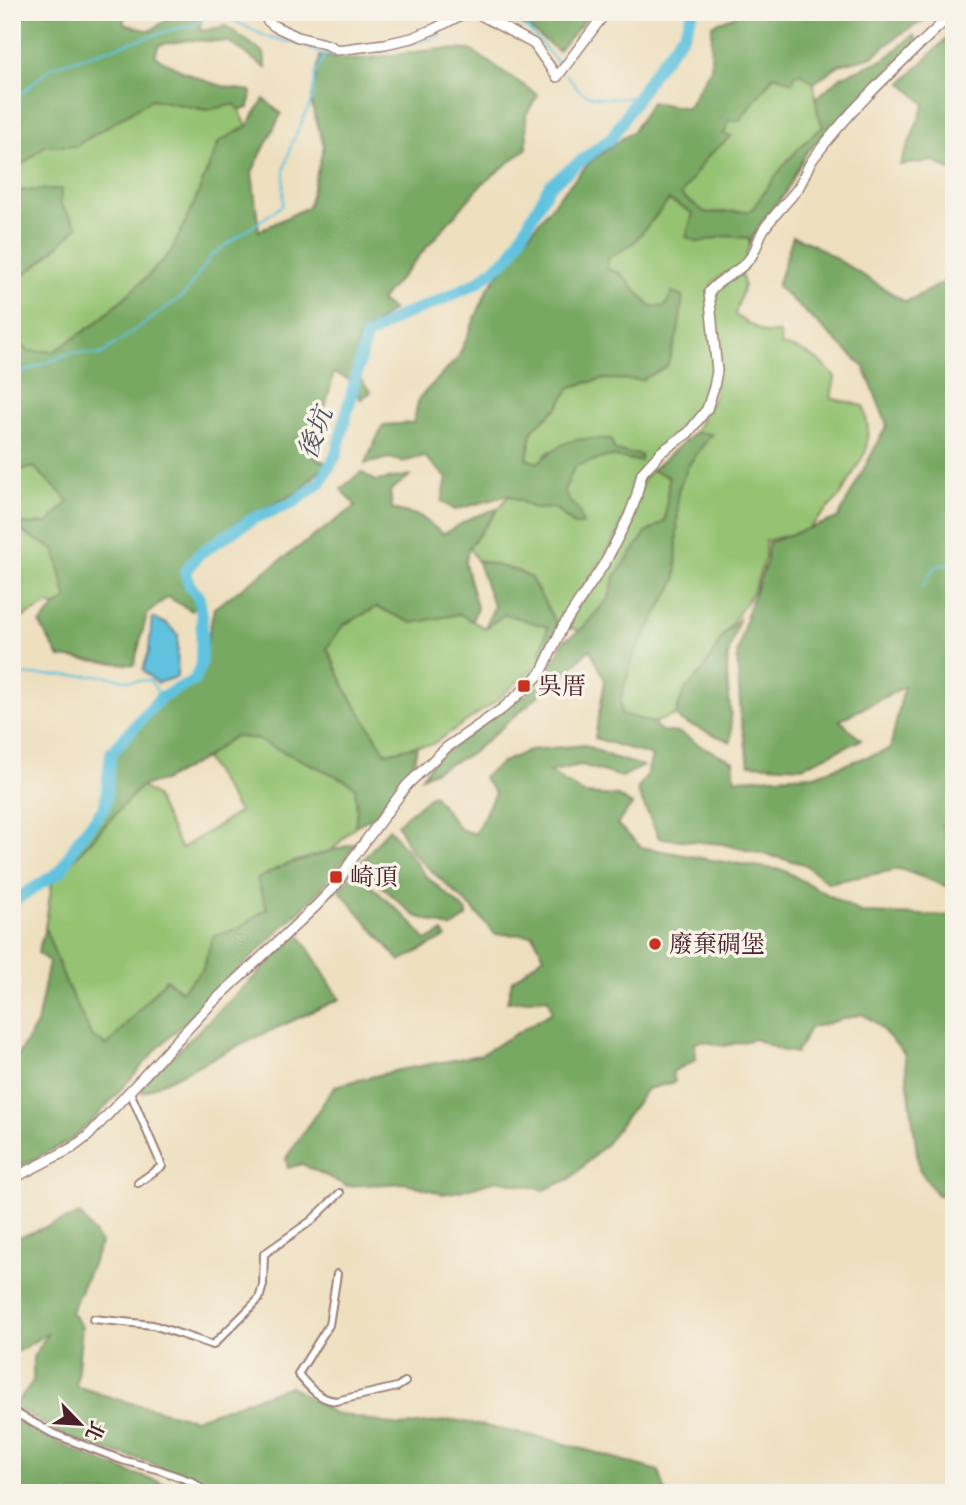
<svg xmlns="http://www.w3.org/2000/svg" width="966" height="1505" font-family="'Sorts Mill Goudy','Noto Serif TC',serif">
  <rect width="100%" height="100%" fill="#f7f3e8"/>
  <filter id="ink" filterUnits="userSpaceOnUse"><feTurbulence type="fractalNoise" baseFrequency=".0143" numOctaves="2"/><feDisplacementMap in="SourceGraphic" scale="14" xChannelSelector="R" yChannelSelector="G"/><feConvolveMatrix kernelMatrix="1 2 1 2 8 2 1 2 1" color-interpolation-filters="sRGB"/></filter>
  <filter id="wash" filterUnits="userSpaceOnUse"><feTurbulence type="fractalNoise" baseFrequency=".00686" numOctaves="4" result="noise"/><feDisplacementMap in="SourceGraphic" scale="28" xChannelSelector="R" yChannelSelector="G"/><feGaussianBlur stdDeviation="1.57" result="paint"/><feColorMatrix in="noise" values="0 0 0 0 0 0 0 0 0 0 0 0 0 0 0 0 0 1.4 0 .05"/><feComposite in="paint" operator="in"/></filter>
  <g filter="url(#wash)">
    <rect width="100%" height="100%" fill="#eedfbf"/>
    <g fill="#95c372" stroke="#70714e" stroke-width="2">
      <path d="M 800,73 L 814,83 L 818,114 L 823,127 C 791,151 774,179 751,211 L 706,213 L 680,195 L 706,158 L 731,136 L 723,135 L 729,119 L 739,121 L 775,75 L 793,81 L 794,75 Z"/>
      <polygon points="152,99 206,110 236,104 247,126 219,142 193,206 171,252 145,279 95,324 55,351 29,351 12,338 12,284 44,259 78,227 61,205 61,189 12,191 12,171 45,146 76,146"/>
      <path d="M 669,200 L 693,213 L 687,237 L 698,242 L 726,236 L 748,238 L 750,244 L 744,263 L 712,283 C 712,315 718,382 703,410 C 695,426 667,438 656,454 C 636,481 627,515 611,545 C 595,572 575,599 557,625 L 530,577 L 517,571 L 477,560 L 469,548 L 509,495 L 535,509 L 555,508 L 574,525 L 579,510 L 569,501 L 563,490 L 575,466 L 610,456 L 640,461 L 641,455 L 614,451 L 550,451 L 538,463 L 527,459 L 532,429 L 558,407 L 570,387 L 602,379 L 642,380 L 665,307 L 650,306 L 620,273 L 605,269 L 609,257 L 633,243 Z"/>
      <path d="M 741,273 L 744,285 L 735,315 L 764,333 L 780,333 L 781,345 C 804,349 820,359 835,377 L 831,398 L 864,406 L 868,428 L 866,451 L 841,495 L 807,530 L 765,541 L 765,558 L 753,592 L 723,636 L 703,671 L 684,691 L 676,715 L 653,723 L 621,714 L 621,697 L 634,654 L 676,580 L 678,491 L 688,466 L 711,435 L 695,432 L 715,395 L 712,296 C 719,284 730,279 741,273 Z"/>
      <polygon points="34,467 69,501 48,523 19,525 55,550 67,599 55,607 49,604 16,621 12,621 12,472"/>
      <polygon points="652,470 669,477 665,521 646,533 615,577 609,598 580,631 565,626 605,566 645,477"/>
      <polygon points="377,607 412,623 460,614 485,628 505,614 549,627 541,651 543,657 537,665 492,704 431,745 417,746 386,753 346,690 327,648 343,625"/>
      <polygon points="234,736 256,739 345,780 355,787 357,811 355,826 332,850 282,866 268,908 238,929 213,936 203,969 181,991 166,980 107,1047 91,1035 66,983 45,928 52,883 141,786 155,796 181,849 239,812 205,758"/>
    </g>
    <g fill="#78a964" stroke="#616448" stroke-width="2">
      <path d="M 40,12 L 124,12 L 124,24 L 150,31 C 167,20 181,5 201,15 L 200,31 L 226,26 L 264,53 L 266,68 L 229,42 L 189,40 L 159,45 L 155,56 C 188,75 213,87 251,91 L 249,108 L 239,110 L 235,104 L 207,110 L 152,99 L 76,146 L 45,146 L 12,173 L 12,18 Z"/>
      <polygon points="508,12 592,12 558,51"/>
      <path d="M 738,12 L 939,12 L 899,35 L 873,56 L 839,65 L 814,83 L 800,73 L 794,75 L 793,82 L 774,75 L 739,121 L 729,120 L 724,134 L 731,136 L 706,158 L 681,195 L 706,213 L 751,211 C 774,179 791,151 823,127 L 818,114 L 816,98 L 842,76 L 885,59 L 913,35 L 917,39 L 916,45 L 880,78 L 806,153 L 784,195 L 769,212 L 753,236 L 750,244 L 748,238 L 726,236 L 698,242 L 686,237 L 693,213 L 669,200 L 633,243 L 609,258 L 606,269 L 620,273 L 650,306 L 665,307 L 672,292 L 683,296 L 678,333 L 667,366 L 642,380 L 602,379 L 570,387 L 558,407 L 532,430 L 527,459 L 538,463 C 566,437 575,438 611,439 L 615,451 L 641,455 L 640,461 L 610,456 L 575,466 L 564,490 L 569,501 L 579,510 L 583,525 L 574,525 L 555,508 L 535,509 L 509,495 L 455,510 L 442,502 L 447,478 L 424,456 L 403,462 L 390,458 L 365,464 L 383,425 L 413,423 L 419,398 L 458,358 L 488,288 L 557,199 L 591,161 L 634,130 L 651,102 L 687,108 L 711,68 L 712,25 L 735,16 Z"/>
      <polygon points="954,31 954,172 932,161 900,165 925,104 902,83"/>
      <path d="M 440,49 L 471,50 L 538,95 L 526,115 L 527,148 L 481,185 L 380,301 L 393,310 L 359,336 C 354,363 351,371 371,392 L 361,399 L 348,379 L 334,373 L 315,446 L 315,458 L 327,463 L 299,492 L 239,521 L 190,559 L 183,585 L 198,601 L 192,611 L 168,597 L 147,614 L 134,665 L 59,657 L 40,624 L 55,607 L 67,599 L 55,550 L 17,529 L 19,525 L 48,523 L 69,501 L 34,467 L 12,472 L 12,338 L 29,351 L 55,351 L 95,324 L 145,279 L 171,252 L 193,206 L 219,142 L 247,126 L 264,99 L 281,114 L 252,172 L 259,231 L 308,207 L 324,146 L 311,103 L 320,56 L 353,60 Z"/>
      <polygon points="61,189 61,205 78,227 44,259 12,284 12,191"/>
      <polygon points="793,236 814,245 906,302 954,277 954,823 941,825 947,840 954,842 954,889 900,869 828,883 804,864 722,844 659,838 637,790 647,775 652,756 595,738 605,680 590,649 574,665 471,754 422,777 435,759 506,707 544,683 564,640 580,631 609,598 615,577 646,533 665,521 669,477 652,470 695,432 711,434 688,466 678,491 676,580 634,654 621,697 621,714 653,723 661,731 680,733 701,746 733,761 735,779 814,775 890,749 904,687 840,720 861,740 802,767 749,764 741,720 737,655 748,610 767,561 768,543 838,518 887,425 864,367 777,286"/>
      <path d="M 361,472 L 376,481 L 411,475 L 390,491 L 392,509 L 420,516 L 443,534 L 471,518 L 499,508 L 469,547 L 465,563 L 477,608 L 472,621 L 460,614 L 412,623 L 377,607 L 343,625 L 327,648 L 346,690 L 386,753 L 417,746 L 414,763 L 375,816 L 355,826 L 357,811 L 355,787 L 345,780 L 256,739 L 234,736 L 205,758 L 163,781 L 141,786 L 52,883 L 111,787 L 109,762 C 136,728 161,693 201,674 L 214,608 L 356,506 L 341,489 Z"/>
      <polygon points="477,560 517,571 530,577 557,625 545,657 543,657 541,651 548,627 505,614 485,628 494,607"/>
      <path d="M 739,619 C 736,632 730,645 728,657 C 724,686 734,714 731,742 L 681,721 L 676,715 L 684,691 L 703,671 L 723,636 Z"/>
      <polygon points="585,745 612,757 643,766 622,777 581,765 549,772 585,794 618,796 632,805 617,824 641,847 718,861 783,870 861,913 954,916 954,1195 937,1195 919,1169 904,1053 876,1023 862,1014 810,1028 796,1053 780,1050 755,1039 724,1046 702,1041 695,1043 696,1060 672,1072 675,1082 647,1089 606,1144 570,1179 544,1190 498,1180 459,1191 443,1194 406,1183 347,1186 302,1164 288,1168 286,1158 335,1086 399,1070 480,1055 552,1012 548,998 507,1002 512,981 544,956 533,935 495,934 473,909 412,853 397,824 433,794 460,829 475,834 495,793 483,777 503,762 529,750"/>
      <polygon points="389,828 426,876 467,912 467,917 451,928 414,915 368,874 361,877 412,923 426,941 443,932 446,937 400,961 339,890"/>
      <polygon points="357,843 318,893 158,1048 98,1115 71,1140 12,1171 12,1060 14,1061 37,1024 49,962 38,953 45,928 66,983 91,1035 107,1046 166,979 181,991 203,969 213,936 238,929 267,908 257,879 282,866"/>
      <polygon points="299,934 340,999 248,1041 142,1093 142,1085"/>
      <polygon points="80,1214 101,1243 71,1312 82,1327 76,1386 119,1400 194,1419 290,1386 334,1413 399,1426 455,1420 552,1440 659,1471 666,1493 212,1493 151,1463 71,1440 14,1406 33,1381 33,1357 48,1333 12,1355 12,1240"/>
      <path d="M 12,1419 C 48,1439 84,1456 123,1470 C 144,1478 165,1483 187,1490 L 190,1493 L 12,1493 Z"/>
    </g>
    <polygon fill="#60c2de" stroke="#557084" stroke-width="2" points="152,618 167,624 178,635 177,677 157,683 143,670 149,651"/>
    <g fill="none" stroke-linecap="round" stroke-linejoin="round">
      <g stroke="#60c2de" stroke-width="2">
        <polyline points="216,12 265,36 302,45 325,55"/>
        <polyline points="488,12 527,28 559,64"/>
        <polyline points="450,15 452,12"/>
        <polyline points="347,53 385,49 439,37 442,31"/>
        <path d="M 566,74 C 570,79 573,84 577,88 C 590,102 621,98 638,97"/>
        <polyline points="12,100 18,97 51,67 174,29 195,25 212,12"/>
        <polyline points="12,377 72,352 100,355 184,295 212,255 283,205 284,170 292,143 313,97 315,76 325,55 338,54"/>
        <polyline points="922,587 936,566 954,563"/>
        <polyline points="12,685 23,675 105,676 130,681 150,680 161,697"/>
      </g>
      <polyline stroke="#60c2de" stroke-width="12" points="12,902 61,871 79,839 105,807 111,753 161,697 195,680 201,664 202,616 199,598 189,584 185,571 200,553 254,518 293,503 320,483 336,455 366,337 400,316 437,302 478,282 510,256 550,185 612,137 652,75 685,32 693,12"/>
    </g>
  </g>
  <g filter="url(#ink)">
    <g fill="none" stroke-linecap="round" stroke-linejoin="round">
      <g stroke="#9c7f75" stroke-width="10">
        <g id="street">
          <polyline points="130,1092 162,1166 138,1183"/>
          <path d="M 337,1274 L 329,1325 L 298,1374 C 309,1387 318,1399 336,1401 L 397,1387 L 405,1382"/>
          <polyline points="93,1319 153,1325 213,1345 259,1299 263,1285 264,1254 311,1221 340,1193"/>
          <polyline points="12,1411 54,1434 122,1460 160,1470 193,1482 206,1493"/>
        </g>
      </g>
      <g stroke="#9c7f75" stroke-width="12">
        <g id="secondary">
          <polyline points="274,12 267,20 274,26 298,37 328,45 337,50 385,44 412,38 434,29 461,15 475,12 534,44 557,77 606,12"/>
          <path d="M 12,1179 L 72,1148 L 88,1136 L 209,1006 L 316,906 L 337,884 L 353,858 L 407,785 L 446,748 L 502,709 L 527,687 L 541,673 L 563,626 L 606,561 L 629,516 L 636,498 L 642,473 L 661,452 L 688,433 L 707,409 L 714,387 L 717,371 L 709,292 C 720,277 740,273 750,258 C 757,250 758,238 764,229 C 774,214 787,203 798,188 C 804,179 806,168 813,159 C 853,105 905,59 954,12"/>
        </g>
      </g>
      <use href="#street" stroke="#fff" stroke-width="6"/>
      <use href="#secondary" stroke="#fff" stroke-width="9"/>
    </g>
  </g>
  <g fill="#c8321e" stroke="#f7f3e8" stroke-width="2.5">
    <rect x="517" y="679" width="14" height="14" rx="3.5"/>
    <rect x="329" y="870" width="14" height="14" rx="3.5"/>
    <circle cx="655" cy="944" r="7"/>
  </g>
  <g text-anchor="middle" stroke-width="7" stroke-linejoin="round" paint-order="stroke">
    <g font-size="24" fill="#4a1f2b" stroke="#f7f3e8" text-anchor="start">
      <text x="538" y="694">吳厝</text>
      <text x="350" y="885">崎頂</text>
      <text x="669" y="952">廢棄碉堡</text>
    </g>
    <g font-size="26" font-style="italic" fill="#515061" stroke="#f7f3e8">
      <text transform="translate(315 433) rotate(-70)" y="9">後坑</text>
    </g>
  </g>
  <rect width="966" height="1505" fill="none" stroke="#f7f3e8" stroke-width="42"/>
  <g transform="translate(80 1424) rotate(115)" stroke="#f7f3e8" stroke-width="5" paint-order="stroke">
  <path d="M0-5L12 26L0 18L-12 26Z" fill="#4a1f2b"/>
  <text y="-10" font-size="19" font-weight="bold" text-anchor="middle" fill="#4a1f2b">北</text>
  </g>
</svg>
